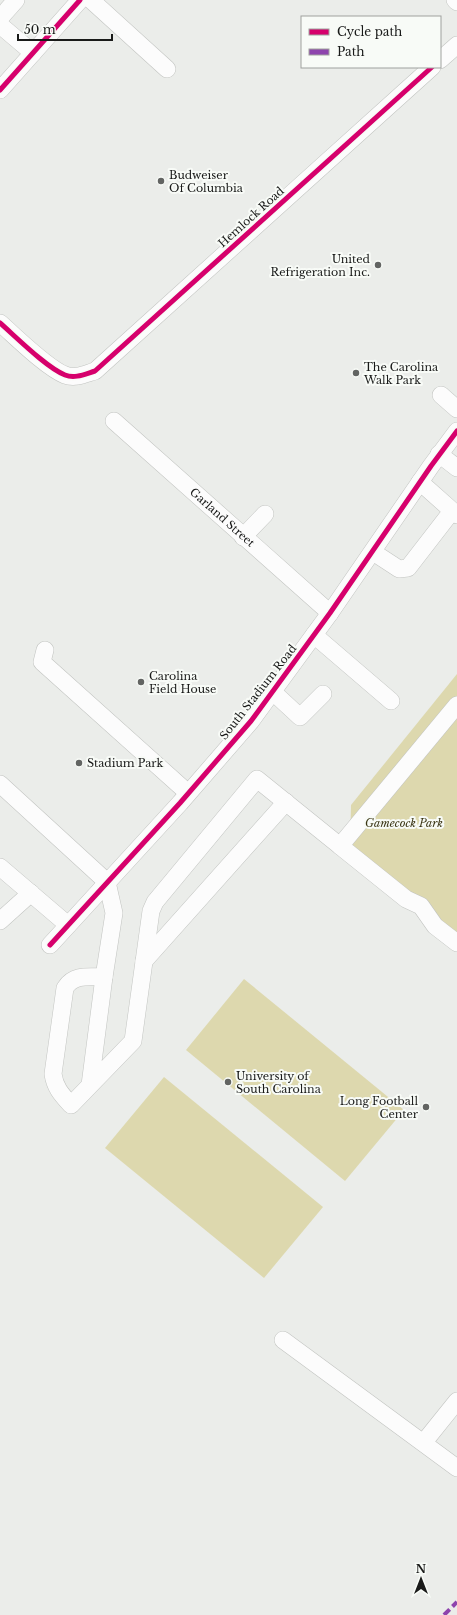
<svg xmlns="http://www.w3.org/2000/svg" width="457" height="1615" font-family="'Libre Baskerville',serif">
  <rect width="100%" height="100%" fill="#ebedea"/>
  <g fill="#ddd8ae">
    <polygon points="457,674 457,934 350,848 351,805"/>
    <polygon points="244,979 404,1110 345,1181 186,1050"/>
    <polygon points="164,1077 323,1207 264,1278 105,1148"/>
  </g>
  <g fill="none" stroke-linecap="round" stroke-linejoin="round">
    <g stroke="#c2c4c1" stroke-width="18">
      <g id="minor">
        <polyline points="91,0 167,69"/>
        <polyline points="455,0 457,2"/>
        <polyline points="0,18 16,0"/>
        <polyline points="0,25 33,53"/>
        <polyline points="440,60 457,45"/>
        <polyline points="0,90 80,0"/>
        <path d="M 0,323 C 16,337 47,368 65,375 C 75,379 85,374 95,371 L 432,67"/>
        <polyline points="441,395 457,409"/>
        <path id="s1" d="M 114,421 L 330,613"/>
        <polyline points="439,454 457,468"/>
        <polyline points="420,482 457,515"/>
        <polyline points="243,537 265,514"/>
        <polyline points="373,552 399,569 408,568 452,511"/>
        <polyline points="314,635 391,701"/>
        <polyline points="45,650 42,662 188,793"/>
        <polyline points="273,692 300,717 323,694"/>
        <polyline points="457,705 340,846 406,899 421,906 435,926 457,943"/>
        <polyline points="0,784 107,882 114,913 104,977"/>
        <polyline points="0,867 68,925"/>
        <polyline points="0,921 31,893"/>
        <polyline points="50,945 180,803 251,721 330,613 431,466 457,431"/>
        <polyline points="144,961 286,802"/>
        <path d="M 90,1085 L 104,977 C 88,977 74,974 65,988 L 53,1074 C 55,1088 62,1095 71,1105 L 133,1041 L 151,911 L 155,902 L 257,779 L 340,846"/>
        <polyline points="283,1340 457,1468"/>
        <polyline points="424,1442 457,1401"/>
      </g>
    </g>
    <use href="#minor" stroke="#fcfcfc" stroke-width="17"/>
    <polyline stroke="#8e44ad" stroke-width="4" stroke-dasharray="8 4" stroke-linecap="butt" points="444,1615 457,1602"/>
    <g stroke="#f8fbf7" stroke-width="8">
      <g id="cycleway">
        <polyline points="0,90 80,0"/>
        <path d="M 0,323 C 16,337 47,368 65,375 C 75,379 85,374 95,371 L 432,67"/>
        <polyline points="50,945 180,803 251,721 330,613 431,466 457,431"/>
      </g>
    </g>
    <use href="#cycleway" stroke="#d6006c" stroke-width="5"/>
  </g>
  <g fill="#626462" stroke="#f8fbf7" stroke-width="1.5">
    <circle cx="161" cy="181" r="4"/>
    <circle cx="378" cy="265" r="4"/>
    <circle cx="356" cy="373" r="4"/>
    <circle cx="141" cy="682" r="4"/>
    <circle cx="79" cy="763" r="4"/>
    <circle cx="228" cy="1082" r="4"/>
    <circle cx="426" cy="1107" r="4"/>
  </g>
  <g text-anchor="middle" stroke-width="4" stroke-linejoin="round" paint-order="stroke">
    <g font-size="11" fill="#191a19" stroke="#f8fbf7" text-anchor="start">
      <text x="169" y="179">Budweiser<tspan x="169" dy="13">Of Columbia</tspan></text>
      <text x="370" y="263" text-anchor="end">United<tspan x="370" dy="13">Refrigeration Inc.</tspan></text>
      <text x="364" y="371">The Carolina<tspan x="364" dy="13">Walk Park</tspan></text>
      <text x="149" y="680">Carolina<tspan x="149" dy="13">Field House</tspan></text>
      <text x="87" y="767">Stadium Park</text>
      <text x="236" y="1080">University of<tspan x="236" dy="13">South Carolina</tspan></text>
      <text x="418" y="1105" text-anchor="end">Long Football<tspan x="418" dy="13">Center</tspan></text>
    </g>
    <g font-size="11" fill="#191a19" stroke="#f8fbf7">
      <text transform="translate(251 217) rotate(-42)" y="4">Hemlock Road</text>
      <text dy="4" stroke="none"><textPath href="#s1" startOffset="145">Garland Street</textPath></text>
      <text transform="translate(258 692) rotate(-52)" y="4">South Stadium Road</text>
    </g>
    <g font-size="11" font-style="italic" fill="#3a3514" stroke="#f8fbf7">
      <text x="404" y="827">Gamecock Park</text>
    </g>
  </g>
  <rect x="301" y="16" width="140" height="52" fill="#f8fbf7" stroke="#9fa19e"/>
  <rect x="309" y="29" width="20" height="6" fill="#d6006c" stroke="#9fa19e"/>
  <text x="337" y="36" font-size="12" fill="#191a19">Cycle path</text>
  <rect x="309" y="49" width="20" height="6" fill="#8e44ad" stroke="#9fa19e"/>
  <text x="337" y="56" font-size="12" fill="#191a19">Path</text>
  <g transform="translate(421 1579)" stroke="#f8fbf7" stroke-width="3" paint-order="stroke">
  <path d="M0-3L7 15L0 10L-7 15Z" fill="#191a19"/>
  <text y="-6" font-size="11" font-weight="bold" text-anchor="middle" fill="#191a19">N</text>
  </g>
  <path d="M18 34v6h94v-6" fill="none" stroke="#191a19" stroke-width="2"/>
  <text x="24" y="34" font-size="12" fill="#191a19" stroke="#f8fbf7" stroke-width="3" paint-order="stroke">50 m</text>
</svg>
